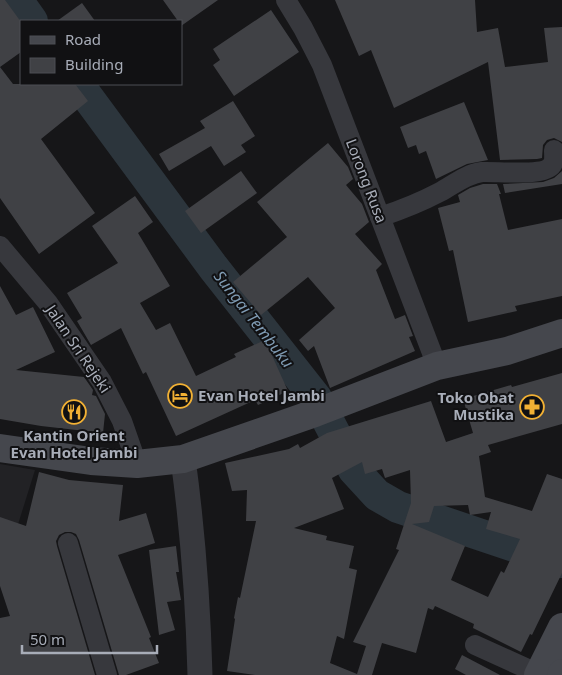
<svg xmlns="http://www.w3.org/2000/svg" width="562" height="675" font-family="'Noto Sans',sans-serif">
  <rect width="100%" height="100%" fill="#161618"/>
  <polygon fill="#222225" points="0,464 35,470 0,582"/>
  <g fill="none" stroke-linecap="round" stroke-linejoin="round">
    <g stroke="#2c353c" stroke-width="32">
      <polyline points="17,0 32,21"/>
      <polyline points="78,84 213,267 316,398 354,470 377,495 398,507 562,562"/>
    </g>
  </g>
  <g fill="#404145" fill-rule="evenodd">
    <polygon points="0,0 5,0 21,22 21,52 0,67 13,84 75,84 88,101 41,139 95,213 39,254 0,198"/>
    <polygon points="163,0 218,0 181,26 181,21 178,21"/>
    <polygon points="335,0 475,0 477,32 498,28 505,67 548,62 544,28 562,27 562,142 554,138 547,140 543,145 542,158 537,159 500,160 488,62 394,108 371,50 359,56"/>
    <polygon points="82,3 95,21 57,21"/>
    <polygon points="271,10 299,52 234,96 213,65 220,60 213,49"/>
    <polygon points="233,101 255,136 241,145 246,152 224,166 211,146 169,171 159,154 205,128 200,121"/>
    <polygon points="464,102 488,160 467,164 436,179 426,151 419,154 416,145 408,148 400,127"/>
    <polygon points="328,143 348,167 353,179 346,185 362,204 369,222 355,234 382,264 376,270 395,319 405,315 413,336 409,337 415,351 330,388 314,346 308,351 299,340 335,308 308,277 261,315 233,282 287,237 257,202"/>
    <polygon points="241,171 257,193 201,233 185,211"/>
    <polygon points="562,171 562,184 505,193 503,184 543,182 554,178"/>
    <polygon points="483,184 497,184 501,194 499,194 508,230 562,219 562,296 515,306 517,311 468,322 453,250 449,251 438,208 460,202 458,195 470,188"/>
    <polygon points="135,196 153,222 138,233 170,286 140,303 156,330 170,323 196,376 236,357 234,354 265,340 288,391 258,405 255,400 176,436 146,372 143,374 121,328 91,345 77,321 82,318 67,293 118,263 92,226"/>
    <polygon points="0,286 16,315 33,307 55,352 16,370 84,377 93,390 92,395 96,396 105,414 103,433 41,426 0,419"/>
    <path d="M 562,373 L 562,424 L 488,445 L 491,452 L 479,456 L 485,497 L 532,511 L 547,474 L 562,479 L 562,573 L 532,635 L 530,634 L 521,652 L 473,628 L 474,624 L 435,606 L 433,610 L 428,608 L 416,653 L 382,643 L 372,675 L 255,675 L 227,671 L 235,619 L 234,618 L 238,597 L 240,598 L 256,521 L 246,521 L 247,490 L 232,491 L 225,463 L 289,449 L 298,444 L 300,448 L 327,433 L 431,401 L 446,442 L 473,433 L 463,399 L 511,385 L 512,387 ZM 362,462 L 365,474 L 382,469 L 385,478 L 410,470 L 411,503 L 396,549 L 399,550 L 353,642 L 366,646 L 357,674 L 330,663 L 337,636 L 344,639 L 357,570 L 349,568 L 354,546 L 326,540 L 327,536 L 294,528 L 344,509 L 332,478 ZM 468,505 L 470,515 L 491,512 L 486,529 L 520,539 L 504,573 L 501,571 L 488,597 L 451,580 L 465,546 L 412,524 L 429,522 L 434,506 Z"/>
    <polygon points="39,472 69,480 123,485 119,521 146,513 155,543 118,555 151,637 149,638 159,663 126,675 119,675 79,540 76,534 71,532 65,532 59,535 56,541 57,546 95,675 0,675 0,618 10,616 0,586 0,517 26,526"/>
    <polygon points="176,546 179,572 176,572 181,600 167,602 175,630 159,635 149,550"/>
    <polygon points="462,655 500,675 466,675 455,669"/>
  </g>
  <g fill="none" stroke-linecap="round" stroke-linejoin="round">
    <g stroke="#37383d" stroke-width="20">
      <polyline points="286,0 303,28 322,65 437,366"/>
      <path d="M 380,217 C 401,210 421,202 440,192 C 453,185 466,174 482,172 C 496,171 544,177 552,165 C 555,161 554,155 554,150"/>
      <polyline points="0,246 48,303 102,382 122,421 137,464"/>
      <polyline points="68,543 107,675"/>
      <polyline points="475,645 539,674"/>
    </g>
    <path stroke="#37383d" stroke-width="25" d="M 183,459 C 193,532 198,601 200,675"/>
    <g stroke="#45474d" stroke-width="28">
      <polyline points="0,448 91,461 137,464 183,459 315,413 437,366 507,351 562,333"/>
      <polyline points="538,675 562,627"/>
      <polyline points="561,675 562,673"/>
    </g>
  </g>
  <defs>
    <g id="hotel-ring" transform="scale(1.25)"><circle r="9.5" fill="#111113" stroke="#f2b134" stroke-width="1.5"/><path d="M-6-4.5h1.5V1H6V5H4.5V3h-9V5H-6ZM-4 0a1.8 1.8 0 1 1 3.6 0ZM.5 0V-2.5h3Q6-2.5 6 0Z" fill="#f2b134"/></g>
    <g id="pharmacy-ring" transform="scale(1.25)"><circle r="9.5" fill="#111113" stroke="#f2b134" stroke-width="1.5"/><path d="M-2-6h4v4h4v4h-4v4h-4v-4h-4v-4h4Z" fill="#f2b134"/></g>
    <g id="restaurant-ring" transform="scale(1.25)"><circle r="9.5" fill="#111113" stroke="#f2b134" stroke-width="1.5"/><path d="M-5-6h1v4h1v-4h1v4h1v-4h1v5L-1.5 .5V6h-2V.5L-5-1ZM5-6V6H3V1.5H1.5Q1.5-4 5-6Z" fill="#f2b134"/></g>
  </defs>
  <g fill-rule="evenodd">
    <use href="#hotel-ring" x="180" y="396"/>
    <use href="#pharmacy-ring" x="532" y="407"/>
    <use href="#restaurant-ring" x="74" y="412"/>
  </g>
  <g text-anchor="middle" stroke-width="4" stroke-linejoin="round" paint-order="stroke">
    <g font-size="15" fill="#a8adb8" stroke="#111113">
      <text transform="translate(366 181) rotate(69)" y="5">Lorong Rusa</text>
      <text transform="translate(78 349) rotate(56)" y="5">Jalan Sri Rejeki</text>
    </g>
    <g font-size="15" font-weight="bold" fill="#a8adb8" stroke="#111113" text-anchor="start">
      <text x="198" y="401">Evan Hotel Jambi</text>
      <text x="514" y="403" text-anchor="end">Toko Obat<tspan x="514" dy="17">Mustika</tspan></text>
      <text x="74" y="441" text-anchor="middle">Kantin Orient<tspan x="74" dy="17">Evan Hotel Jambi</tspan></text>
    </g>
    <g font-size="16" font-style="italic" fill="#7f9bb3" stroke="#111113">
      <text transform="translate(254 319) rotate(52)" y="6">Sungai Tembuku</text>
    </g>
  </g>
  <rect x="20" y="20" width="162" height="65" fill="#111113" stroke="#4d4f55"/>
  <rect x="30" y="36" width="25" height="8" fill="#45474d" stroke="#4d4f55"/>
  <text x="65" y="45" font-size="15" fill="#a8adb8">Road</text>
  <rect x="30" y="58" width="25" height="15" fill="#404145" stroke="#4d4f55"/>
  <text x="65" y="70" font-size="15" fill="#a8adb8">Building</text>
  <path d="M22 645v8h135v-8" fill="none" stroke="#a8adb8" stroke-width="2.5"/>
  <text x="30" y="645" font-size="15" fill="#a8adb8" stroke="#111113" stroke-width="4" paint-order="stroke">50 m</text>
</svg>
